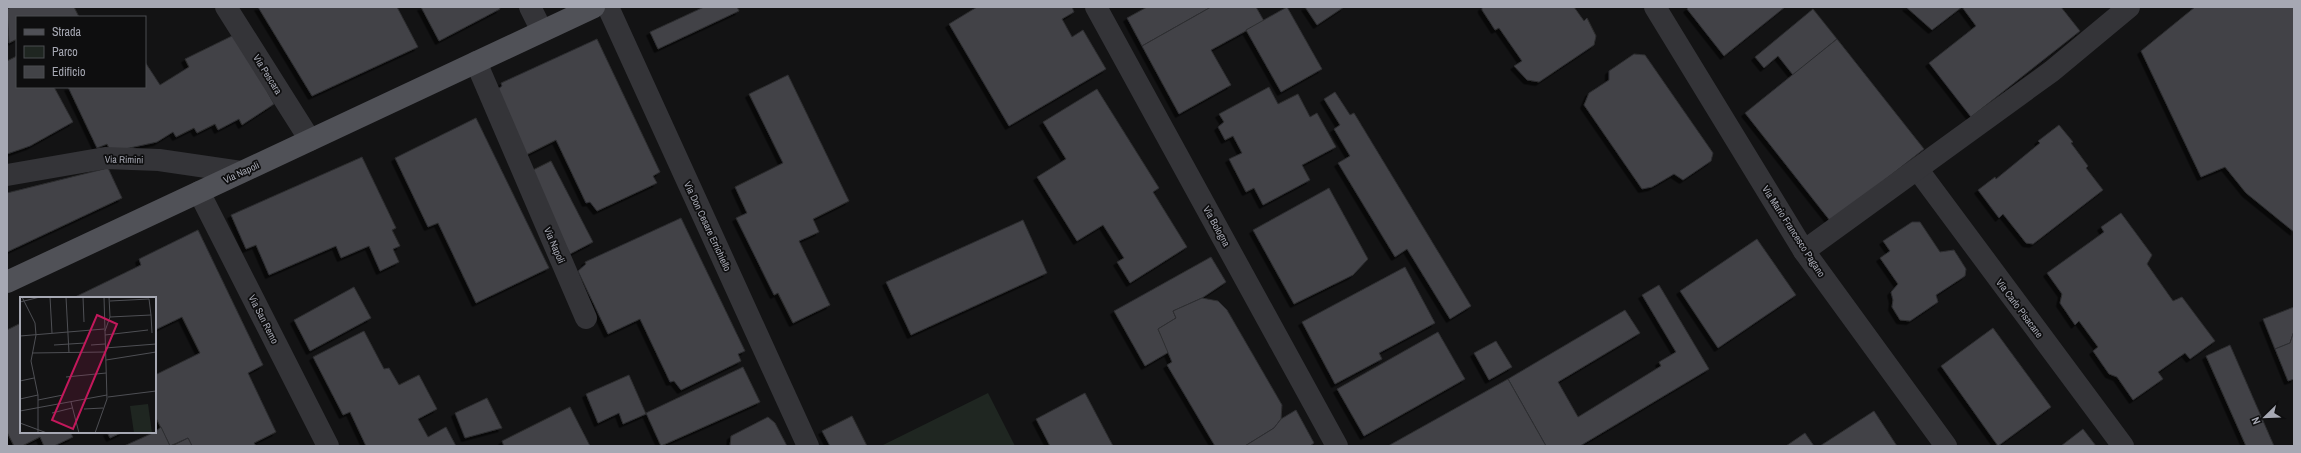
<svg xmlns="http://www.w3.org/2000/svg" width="2301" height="453" font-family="'Archivo Narrow',sans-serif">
  <defs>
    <filter id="shadow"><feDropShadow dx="-3.5" dy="3.5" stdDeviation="0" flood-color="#0009"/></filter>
  </defs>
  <rect width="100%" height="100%" fill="#131314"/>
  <polygon fill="#1f2621" points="988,393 1015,446 881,446"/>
  <g fill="#424347" stroke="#2d2d30" filter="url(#shadow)">
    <polygon points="11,7 74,7 79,17 17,17 17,39 9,43 7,9"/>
    <polygon points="258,7 397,7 418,47 312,96"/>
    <polygon points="421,7 499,7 500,9 439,41"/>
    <polygon points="704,7 737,7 739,11 658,49 650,32"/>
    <polygon points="977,7 1072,7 1074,12 1062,19 1072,37 1083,30 1106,69 1009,126 949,24"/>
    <polygon points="1147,7 1211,7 1142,46 1127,18"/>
    <polygon points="1211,7 1256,7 1264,21 1211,50 1231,85 1179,114 1142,46"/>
    <polygon points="1287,7 1322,69 1281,92 1246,30"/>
    <polygon points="1305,7 1344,7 1317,25"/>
    <polygon points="1482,7 1574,7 1584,21 1587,18 1596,36 1594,45 1539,82 1527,80 1514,66 1522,61 1499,28 1495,30 1482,10"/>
    <polygon points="1689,7 1785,7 1724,56 1687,9"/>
    <polygon points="1906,7 2061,7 2080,31 1971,117 1929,63 1976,26 1962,7 1932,30"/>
    <polygon points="2195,7 2294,7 2294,232 2246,193 2225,167 2201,177 2141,51"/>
    <polygon points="1813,9 1837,39 1793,75 1778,56 1764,68 1755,57"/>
    <polygon points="236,34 274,104 242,125 239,119 218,130 215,124 197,133 194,128 176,137 173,132 157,142 111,152 107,144 97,148 68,87 145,87 145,62 160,85 189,67 185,59"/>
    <polygon points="597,39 660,172 653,176 657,183 597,211 590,202 586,203 556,140 524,156 494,92 502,86 501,83"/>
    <polygon points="1837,39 1924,149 1831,222 1745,113"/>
    <polygon points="1634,54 1645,55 1713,153 1711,161 1683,180 1674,174 1652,187 1642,189 1584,105 1589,93 1609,80 1609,71"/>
    <polygon points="17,56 17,87 54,87 73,122 30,146 7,154 7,61"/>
    <polygon points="788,75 849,201 813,219 819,232 799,241 830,305 793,323 778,293 774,295 736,218 747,213 735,187 783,163 749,94"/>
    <polygon points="1269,87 1278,104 1298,94 1310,117 1317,113 1336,147 1302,165 1310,180 1263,205 1254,188 1246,192 1229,159 1242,153 1233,136 1225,140 1218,127 1224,122 1219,114"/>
    <polygon points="1097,89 1159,188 1153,192 1187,247 1130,283 1117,262 1124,258 1103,225 1077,241 1037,177 1066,159 1043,122"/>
    <polygon points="1335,92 1350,115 1354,113 1471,306 1450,319 1407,249 1395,257 1338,163 1350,156 1334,129 1340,125 1324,99"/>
    <polygon points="476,118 549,268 476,303 438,223 428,227 395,158"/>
    <polygon points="2059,125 2073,142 2071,143 2088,166 2086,168 2103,190 2033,244 2026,243 2003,214 1999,218 1978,190 1995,177 1996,179 2040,143 2038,141"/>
    <polygon points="362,157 396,228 392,230 400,246 393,249 399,262 380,271 369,246 341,258 336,246 269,275 256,245 246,249 231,215"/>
    <polygon points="551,161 593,242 570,254 529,172"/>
    <polygon points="108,168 122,198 7,252 7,193"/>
    <polygon points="1329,188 1368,259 1353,275 1294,304 1253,230"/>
    <polygon points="2121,213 2152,255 2147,264 2173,301 2182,297 2215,341 2190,359 2185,353 2158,372 2163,379 2133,400 2117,377 2109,374 2093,351 2098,347 2079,321 2075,325 2060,303 2062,294 2047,273 2104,232 2101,227"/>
    <polygon points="681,218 745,351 738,354 741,361 681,390 674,381 670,382 640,319 608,334 578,271 586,264 585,262"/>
    <polygon points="1023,220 1047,273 911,335 886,282"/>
    <polygon points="1912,222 1920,222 1940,252 1954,250 1966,269 1965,276 1936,295 1938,302 1910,321 1900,320 1892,307 1893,300 1891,292 1898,284 1880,258 1890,251 1883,241"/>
    <polygon points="198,230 263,365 248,373 276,432 254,443 256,446 192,446 188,438 170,446 155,416 155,375 200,353 182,317 155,330 155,298 73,298 141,265 139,259"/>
    <polygon points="1757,239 1796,295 1718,348 1680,291"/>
    <polygon points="1211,257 1226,282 1202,298 1173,311 1176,318 1158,329 1169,352 1145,366 1114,311"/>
    <polygon points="1405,267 1435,323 1379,353 1382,359 1335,384 1302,322"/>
    <polygon points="1659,285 1709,369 1580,446 1546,446 1508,379 1625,310 1640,333 1558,382 1578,417 1661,366 1659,362 1676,352 1642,295"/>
    <polygon points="354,287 371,318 310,351 294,320"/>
    <polygon points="1202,298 1218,301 1227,310 1282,405 1281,419 1274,428 1245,446 1215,446 1167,365 1172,362 1158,329 1176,318 1173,311"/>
    <polygon points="2294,307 2294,331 2290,343 2275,349 2263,319"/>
    <polygon points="21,323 21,432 70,432 73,437 54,446 44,446 40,437 22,446 14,446 7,432 7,330"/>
    <polygon points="1993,328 2051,407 1998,446 1941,366"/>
    <polygon points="364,331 384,369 389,368 399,385 419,375 437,409 418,419 428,437 446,427 456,446 366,446 350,412 343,415 313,357"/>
    <polygon points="2294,331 2294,379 2288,381 2275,349 2290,343"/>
    <polygon points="1438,332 1465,379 1364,436 1337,389"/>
    <polygon points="1496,341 1512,367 1489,380 1474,353"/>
    <polygon points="2230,345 2274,446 2246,446 2206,356"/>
    <polygon points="743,367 760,402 661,446 646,413"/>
    <polygon points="629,375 646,414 623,424 619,413 598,423 586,394"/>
    <polygon points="1508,379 1546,446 1388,446"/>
    <polygon points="1085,393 1113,446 1050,446 1036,419"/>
    <polygon points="487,398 502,428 465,438 455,413"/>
    <polygon points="570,407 590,446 504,446 502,441"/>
    <polygon points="1296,410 1314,443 1310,446 1245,446 1274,428 1281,419"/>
    <polygon points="1874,411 1897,446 1820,446"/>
    <polygon points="852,416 867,446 830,446 822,431"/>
    <polygon points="768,417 775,423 787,446 730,446 731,436"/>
    <polygon points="161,427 170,446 124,446 155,432"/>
    <polygon points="2083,429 2096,446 2061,446"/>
    <polygon points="107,432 123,432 110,438"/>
    <polygon points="1805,433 1814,446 1786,446"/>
    <polygon points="188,438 192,446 172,446"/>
  </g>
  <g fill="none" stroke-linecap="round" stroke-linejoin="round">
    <g stroke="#343438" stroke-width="22">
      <polyline points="226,7 310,140"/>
      <polyline points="530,7 542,31"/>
      <polyline points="608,7 808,446"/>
      <polyline points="1096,7 1337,446"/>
      <polyline points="1655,7 1804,251 1946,446"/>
      <polyline points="476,62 586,318"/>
      <polyline points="1918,170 2123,446"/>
      <polyline points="7,175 105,158 159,160 241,172"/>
      <polyline points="199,192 328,446"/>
      <polyline points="1804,251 2052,71 2129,7"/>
    </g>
    <polyline stroke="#505157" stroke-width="22" points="7,282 594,7"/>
  </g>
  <g text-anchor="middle" stroke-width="3.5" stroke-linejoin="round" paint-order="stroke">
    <g font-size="10" fill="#a6a8b3" stroke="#0e0e0f">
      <text transform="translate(268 74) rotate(58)" y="4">Via Pescara</text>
      <text transform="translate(124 159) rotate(1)" y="4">Via Rimini</text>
      <text transform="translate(241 172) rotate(-25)" y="4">Via Napoli</text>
      <text transform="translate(708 226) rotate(65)" y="4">Via Don Cesare Errichiello</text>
      <text transform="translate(1217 226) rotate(61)" y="4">Via Bologna</text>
      <text transform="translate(1794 231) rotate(57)" y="4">Via Mario Francesco Pagano</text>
      <text transform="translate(555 245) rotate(67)" y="4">Via Napoli</text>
      <text transform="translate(2020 308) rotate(53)" y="4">Via Carlo Pisacane</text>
      <text transform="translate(264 319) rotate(63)" y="4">Via San Remo</text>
    </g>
  </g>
  <g transform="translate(20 297)">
    <rect width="136" height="136" fill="#131314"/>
    <path d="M 128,107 L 132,136 L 114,136 L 110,109 Z" fill="#1f2621"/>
    <path fill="none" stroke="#4e4f54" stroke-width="1" d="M 2,0 L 15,26 L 16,38 L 11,64 L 18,98 L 18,136M 30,0 L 32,36M 46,0 L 49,56M 63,0 L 64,25M 90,4 L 129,2 L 131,18M 0,5 L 20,0M 90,20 L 131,18 L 132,36M 85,34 L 90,20 L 89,0M 85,38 L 128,33M 0,39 L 84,32M 34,48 L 65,46M 71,48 L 85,47M 85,51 L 136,47M 12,56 L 85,55M 86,63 L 136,55M 46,80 L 86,76M 0,84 L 14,81M 88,100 L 136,94M 0,102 L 18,98M 18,103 L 43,98M 51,105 L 59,136M 64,112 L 83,111M 0,114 L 87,98M 32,116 L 52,111M 0,126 L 27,136M 75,136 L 87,102 L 84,0"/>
    <path fill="#c2185b" fill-opacity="0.15" stroke="#c2185b" stroke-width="2" d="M 77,18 L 97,27 L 53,132 L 32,123 Z"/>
    <rect width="136" height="136" fill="none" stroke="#a6a8b3" stroke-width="2"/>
  </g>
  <rect width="2301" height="453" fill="none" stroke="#a6a8b3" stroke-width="16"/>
  <rect x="16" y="16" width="130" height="72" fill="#0e0e0f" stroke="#4b4c51"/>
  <rect x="24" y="29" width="20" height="6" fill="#505157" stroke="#4b4c51"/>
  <text x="52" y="36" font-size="12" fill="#a6a8b3">Strada</text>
  <rect x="24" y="46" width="20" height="12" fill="#1f2621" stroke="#4b4c51"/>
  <text x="52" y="56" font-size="12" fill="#a6a8b3">Parco</text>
  <rect x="24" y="66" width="20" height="12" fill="#424347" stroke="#4b4c51"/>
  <text x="52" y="76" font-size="12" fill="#a6a8b3">Edificio</text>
  <g transform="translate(2265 417) rotate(247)" stroke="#0e0e0f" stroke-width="3" paint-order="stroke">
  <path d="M0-3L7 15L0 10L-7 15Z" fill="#a6a8b3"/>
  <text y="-6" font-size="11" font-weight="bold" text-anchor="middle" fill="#a6a8b3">N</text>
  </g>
</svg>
